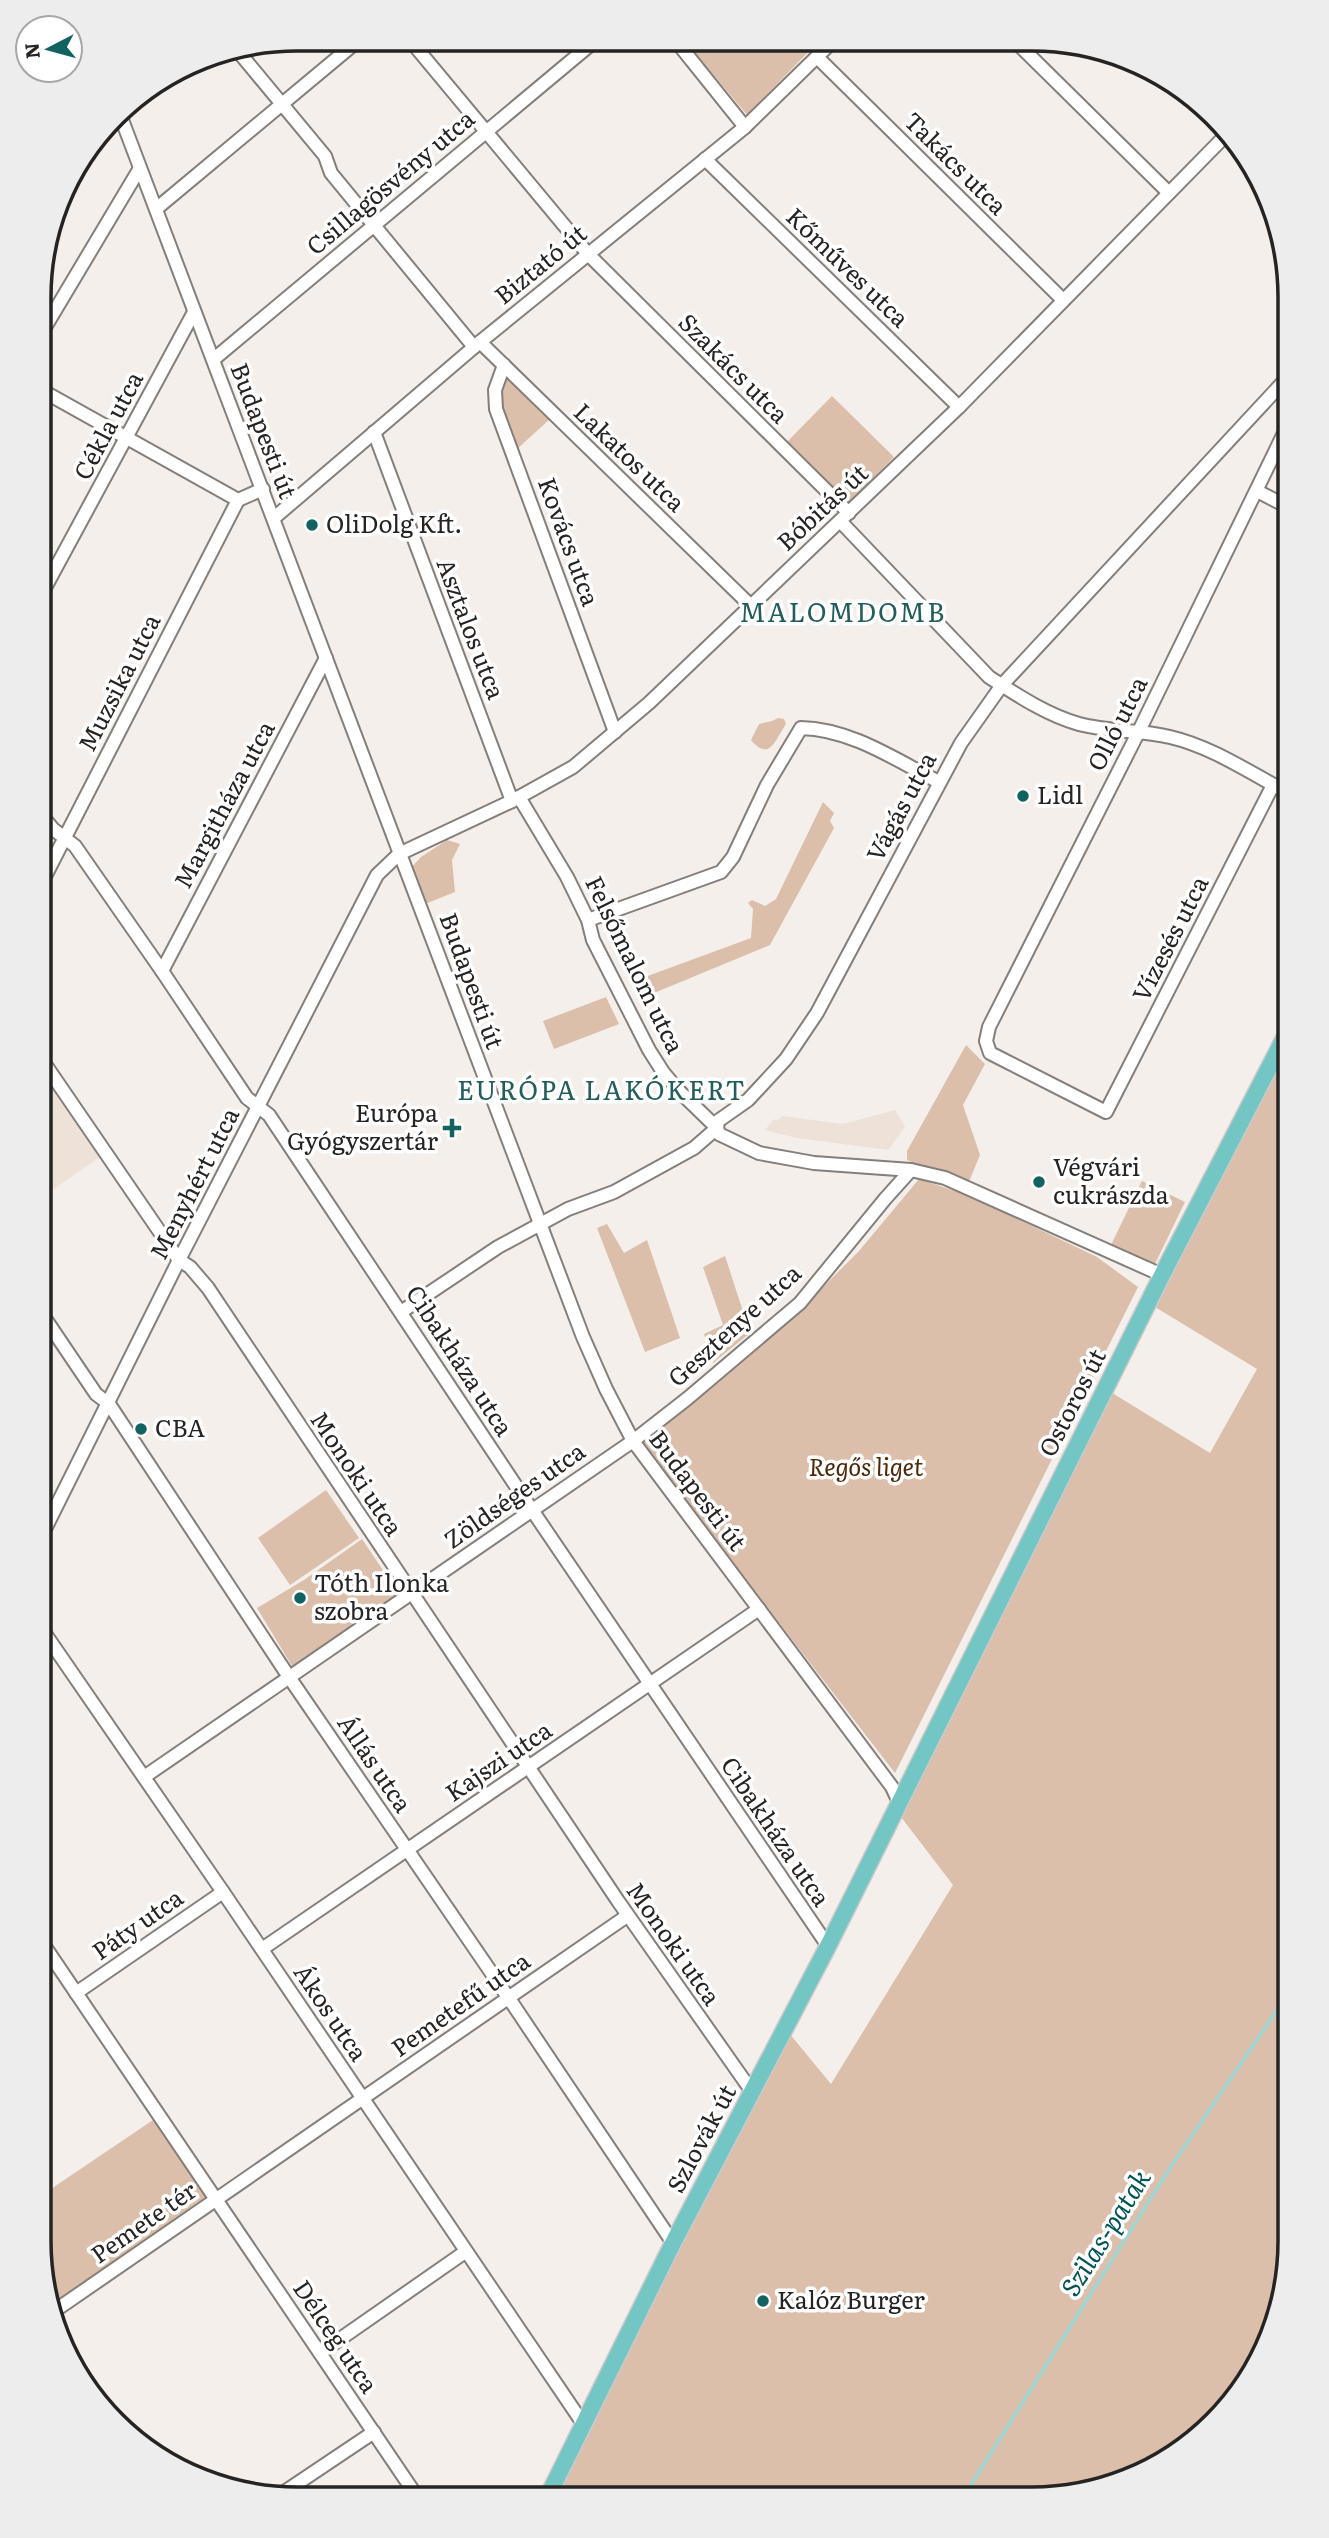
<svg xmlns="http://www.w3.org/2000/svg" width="1329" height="2538" font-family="Literata,serif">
  <rect width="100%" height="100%" fill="#f4efeb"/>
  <g fill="#ede1d8">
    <polygon points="40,1071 100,1157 48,1193 40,1182"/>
    <polygon points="895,1110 905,1127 888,1150 797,1138 765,1130 774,1119 777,1121 783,1116 843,1124"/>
  </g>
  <g fill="#dbbfab">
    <polygon points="685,41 818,42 747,115"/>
    <polygon points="507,380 513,380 550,419 516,450 497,402 502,383"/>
    <polygon points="832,396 894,457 847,505 785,444"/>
    <path d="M 778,718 L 784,719 L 786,724 C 776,738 770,763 751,740 L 759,724 L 772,721 Z"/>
    <polygon points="823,802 834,813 830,821 834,828 770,945 642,998 634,981 751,938 753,909 748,903 752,900 765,906 776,899"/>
    <polygon points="447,840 460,844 452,860 455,892 425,904 411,868 421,857"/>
    <polygon points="606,997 619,1024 554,1049 543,1021"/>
    <polygon points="1290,1038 1290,2259 1271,2340 1237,2399 1176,2456 1115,2486 1033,2499 554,2498 677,2247 789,2033 831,2084 953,1885 898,1813 1109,1391 1210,1453 1257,1369 1155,1307 1167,1277"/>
    <polygon points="966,1045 985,1064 963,1105 980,1155 968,1184 907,1160 907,1151"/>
    <polygon points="919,1179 967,1195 1097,1257 1138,1287 895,1773 638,1440 804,1306 859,1251"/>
    <polygon points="1142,1181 1185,1202 1153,1268 1110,1247"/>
    <polygon points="607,1224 624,1253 647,1240 680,1338 645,1352 597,1228"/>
    <polygon points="725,1256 750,1333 713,1363 704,1334 723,1325 703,1267"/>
    <polygon points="326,1490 359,1538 290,1585 258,1538"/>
    <polygon points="362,1539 399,1594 292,1666 257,1608 304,1580"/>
    <polygon points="159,2116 216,2201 50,2314 39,2242 39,2197"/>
  </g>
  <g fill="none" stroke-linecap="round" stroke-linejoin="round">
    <polyline stroke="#a0d6d4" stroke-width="3.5" points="962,2499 1166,2174 1290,1991"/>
    <g stroke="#847f7b" stroke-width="16">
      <g id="minor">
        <polyline points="409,39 588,254 849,513"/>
        <polyline points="676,41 745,127"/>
        <polyline points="1017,43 1169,193"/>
        <polyline points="237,50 325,156 331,173 474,347"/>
        <polyline points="817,57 1063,300"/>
        <polyline points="119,112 583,1337 606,1389 633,1441 892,1787 899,1802"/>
        <polyline points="705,159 959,407"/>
        <polyline points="156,209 360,39"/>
        <polyline points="41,334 140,168"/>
        <polyline points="480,342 750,605"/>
        <polyline points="214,359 596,40"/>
        <polyline points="504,365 495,390 496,409 615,732"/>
        <polyline points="41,390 238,500 263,489"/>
        <polyline points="374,432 512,801"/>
        <polyline points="1257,491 1290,508"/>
        <polyline points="274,518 480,342 745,127 832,42"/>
        <path d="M 840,521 L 989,677 C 1017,695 1047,715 1079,724 C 1109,732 1140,730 1170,737 C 1213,747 1252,774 1290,794"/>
        <polyline points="40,597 194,312"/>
        <polyline points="1273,785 1106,1112 990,1053 986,1041 989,1027 1138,733 1290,421"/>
        <polyline points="519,797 567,877 588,920 593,940 649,1050 663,1072 678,1090 717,1128 719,1134 759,1153 814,1163 911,1170 945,1178 1162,1275"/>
        <polyline points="40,813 53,829 75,846 162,971 247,1098 269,1115 532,1510 828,1946"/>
        <polyline points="40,886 238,500"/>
        <path d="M 588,920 L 721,872 L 733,857 L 767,785 L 801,728 C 851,729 896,760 939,782"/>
        <polyline points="162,971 326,658"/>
        <polyline points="40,1057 179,1260 190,1267 208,1288 618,1901 753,2093"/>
        <polyline points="40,1311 96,1394 109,1404 289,1677 508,1997 673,2243"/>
        <polyline points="401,1312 498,1247 568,1209 614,1192 694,1148 717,1128 718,1121 748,1100 786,1059 817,1013 961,743 1002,685 1287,378 1290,380"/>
        <polyline points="39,1541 179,1260 377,875 399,854 512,801 573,767 649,703 959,407 1229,132"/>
        <polyline points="39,1625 223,1892 584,2425"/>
        <polyline points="144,1777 633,1441 688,1398 800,1303 885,1199 911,1170"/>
        <polyline points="39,1938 418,2498"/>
        <polyline points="262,1949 759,1609"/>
        <polyline points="76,1993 223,1892"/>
        <polyline points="50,2314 627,1916"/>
        <polyline points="66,2353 112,2419"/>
        <polyline points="320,2353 465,2252"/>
        <polyline points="277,2497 374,2432"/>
      </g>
    </g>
    <g stroke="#cbcaca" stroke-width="19">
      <polyline id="major" points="547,2498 673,2243 828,1946 1162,1275 1290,1027"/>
    </g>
    <use href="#minor" stroke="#fff" stroke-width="12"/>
    <use href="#major" stroke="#74c6c5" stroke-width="16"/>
  </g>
  <g fill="#126261" stroke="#fff" stroke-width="2.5">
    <circle cx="312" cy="525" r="7"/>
    <circle cx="1023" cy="796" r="7"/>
    <path d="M448.5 1117.5h7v7h7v7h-7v7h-7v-7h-7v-7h7z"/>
    <circle cx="1039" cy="1182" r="7"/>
    <circle cx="141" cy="1429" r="7"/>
    <circle cx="300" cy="1598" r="7"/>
    <circle cx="763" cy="2301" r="7"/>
  </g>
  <g text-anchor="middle" stroke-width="7" stroke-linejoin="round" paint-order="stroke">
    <g font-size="24" fill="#262423" stroke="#fff">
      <text transform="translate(955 164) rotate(45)" y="8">Takács utca</text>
      <text transform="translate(391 183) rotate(-40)" y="8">Csillagösvény utca</text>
      <text transform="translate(541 265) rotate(-39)" y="8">Biztató út</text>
      <text transform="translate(847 268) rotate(44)" y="8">Kőműves utca</text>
      <text transform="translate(733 369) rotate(45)" y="8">Szakács utca</text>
      <text transform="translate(109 426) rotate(-62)" y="8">Cékla utca</text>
      <text transform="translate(263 431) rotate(69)" y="8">Budapesti út</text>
      <text transform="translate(629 458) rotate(44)" y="8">Lakatos utca</text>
      <text transform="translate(823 508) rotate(-43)" y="8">Bóbitás út</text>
      <text transform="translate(568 542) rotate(70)" y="8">Kovács utca</text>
      <text transform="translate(470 629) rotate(69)" y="8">Asztalos utca</text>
      <text transform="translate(120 683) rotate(-63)" y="8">Muzsika utca</text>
      <text transform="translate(1118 724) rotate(-63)" y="8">Olló utca</text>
      <text transform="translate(225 805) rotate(-62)" y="8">Margitháza utca</text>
      <text transform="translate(902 807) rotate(-62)" y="8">Vágás utca</text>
      <text transform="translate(1171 939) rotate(-63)" y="8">Vízesés utca</text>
      <text transform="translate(634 965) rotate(64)" y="8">Felsőmalom utca</text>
      <text transform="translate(471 981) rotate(70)" y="8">Budapesti út</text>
      <text transform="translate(195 1184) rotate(-63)" y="8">Menyhért utca</text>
      <text transform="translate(735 1326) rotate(-42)" y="8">Gesztenye utca</text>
      <text transform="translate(459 1361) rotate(57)" y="8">Cibakháza utca</text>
      <text transform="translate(1073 1403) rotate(-63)" y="8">Ostoros út</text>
      <text transform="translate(356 1474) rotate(56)" y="8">Monoki utca</text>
      <text transform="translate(697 1491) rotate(53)" y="8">Budapesti út</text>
      <text transform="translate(515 1496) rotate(-35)" y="8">Zöldséges utca</text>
      <text transform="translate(499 1762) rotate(-34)" y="8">Kajszi utca</text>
      <text transform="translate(374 1764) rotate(56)" y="8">Állás utca</text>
      <text transform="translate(775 1832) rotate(56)" y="8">Cibakháza utca</text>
      <text transform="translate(138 1925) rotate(-35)" y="8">Páty utca</text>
      <text transform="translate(673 1944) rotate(55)" y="8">Monoki utca</text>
      <text transform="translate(461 2005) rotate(-35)" y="8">Pemetefű utca</text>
      <text transform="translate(330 2013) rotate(56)" y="8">Ákos utca</text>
      <text transform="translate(702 2139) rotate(-62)" y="8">Szlovák út</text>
      <text transform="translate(144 2223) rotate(-35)" y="8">Pemete tér</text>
      <text transform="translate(335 2337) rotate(56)" y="8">Délceg utca</text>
    </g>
    <g font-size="24" fill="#262423" stroke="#fff" text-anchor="start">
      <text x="326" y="533">OliDolg Kft.</text>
      <text x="1037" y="804">Lidl</text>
      <text x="438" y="1122" text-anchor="end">Európa<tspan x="438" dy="28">Gyógyszertár</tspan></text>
      <text x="1053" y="1176">Végvári<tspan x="1053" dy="28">cukrászda</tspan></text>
      <text x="155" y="1437">CBA</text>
      <text x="314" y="1592">Tóth Ilonka<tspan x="314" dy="28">szobra</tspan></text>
      <text x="777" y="2309">Kalóz Burger</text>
    </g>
    <g font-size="24" font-style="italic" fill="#4c2809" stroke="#fff">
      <text x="866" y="1476">Regős liget</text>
    </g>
    <g font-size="26" letter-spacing="2" fill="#235e5c" stroke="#fff">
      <text x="843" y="622">MALOMDOMB</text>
      <text x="602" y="1100">EURÓPA LAKÓKERT</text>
    </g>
    <g font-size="26" font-style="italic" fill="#035453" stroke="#fff">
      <text transform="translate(1106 2233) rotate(-58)" y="9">Szilas-patak</text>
    </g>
  </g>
  <path d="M0 0H1329V2538H0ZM297 51H1032A246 246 0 0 1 1278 297V2241A246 246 0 0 1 1032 2487H297A246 246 0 0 1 51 2241V297A246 246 0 0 1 297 51Z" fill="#eeeded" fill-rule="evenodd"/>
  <path fill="none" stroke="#262423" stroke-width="3.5" d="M297 51H1032A246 246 0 0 1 1278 297V2241A246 246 0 0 1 1032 2487H297A246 246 0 0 1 51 2241V297A246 246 0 0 1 297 51Z"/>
  <g transform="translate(49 49) rotate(264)"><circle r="33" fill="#ffffff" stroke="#a8a7a7" stroke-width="2"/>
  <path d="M0-5L12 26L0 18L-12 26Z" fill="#126261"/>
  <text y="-10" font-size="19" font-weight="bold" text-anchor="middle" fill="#262423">N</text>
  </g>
</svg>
